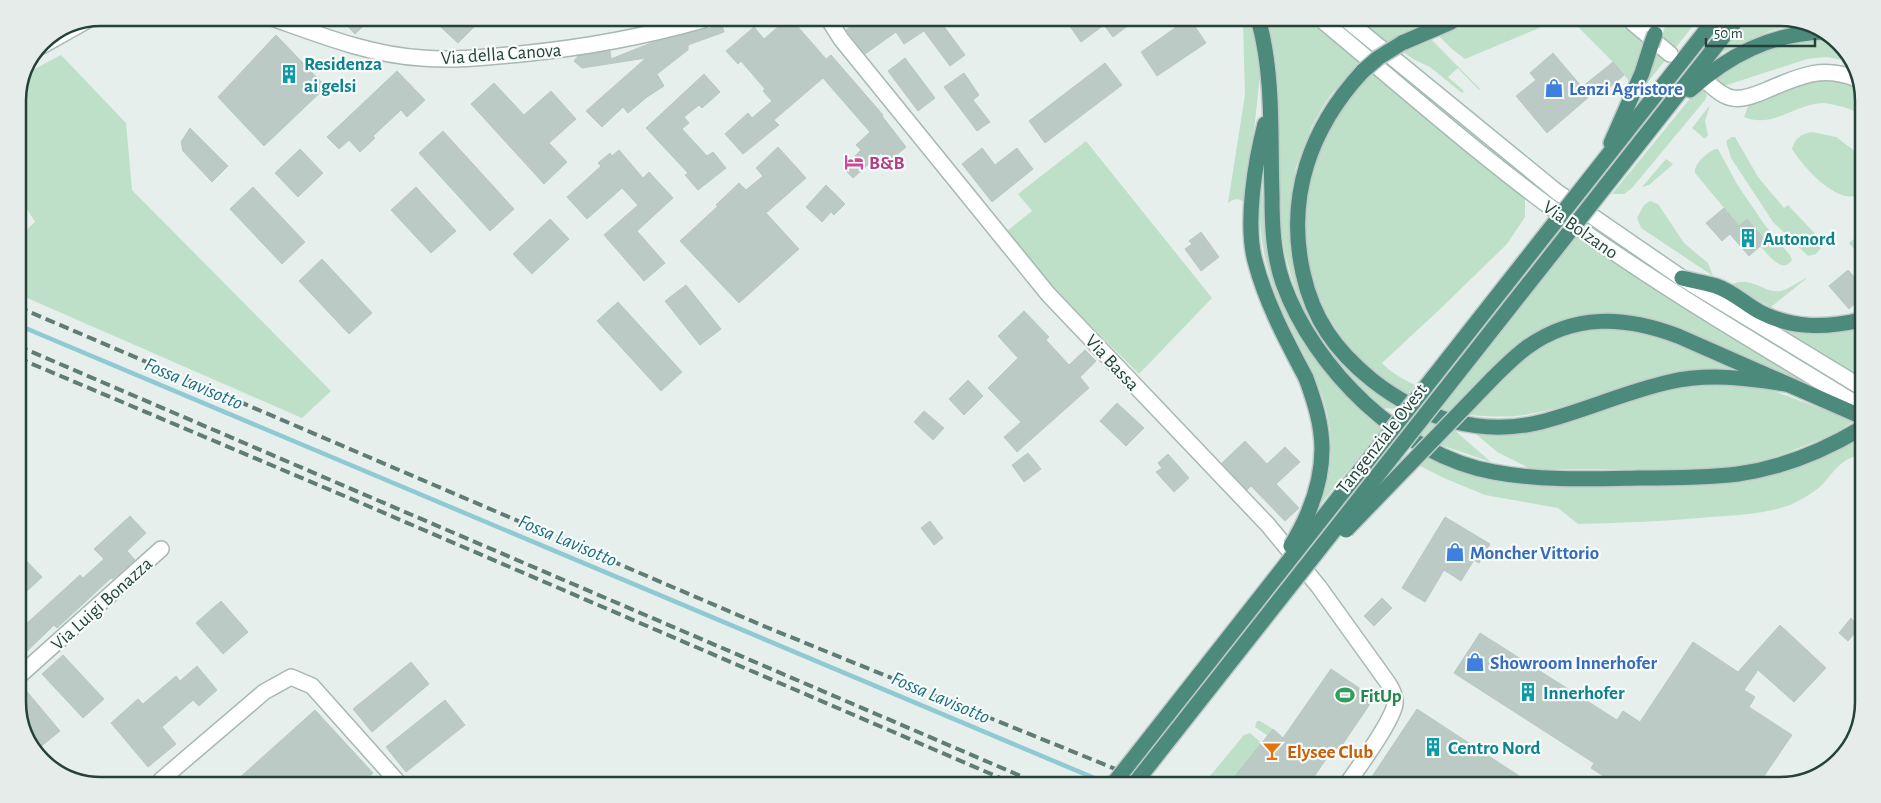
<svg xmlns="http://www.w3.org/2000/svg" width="1881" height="803" font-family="'Alegreya Sans',sans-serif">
  <rect width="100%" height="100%" fill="#e6efeb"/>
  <g fill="#bfe0c8">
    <path d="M 1243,22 L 1252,22 L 1257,41 L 1260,75 L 1254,131 L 1247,165 L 1246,203 C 1238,198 1235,198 1228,203 L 1245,95 Z"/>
    <polygon points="1268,22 1310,22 1360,63 1332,93 1322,108 1312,126 1296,167 1289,214 1293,256 1307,306 1399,406 1397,409 1382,408 1352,380 1328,352 1302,309 1292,279 1285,253 1279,213 1277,144 1278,91 1276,61"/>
    <polygon points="1362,22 1416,22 1418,26 1387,42"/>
    <polygon points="1472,23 1551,23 1465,59 1452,49 1438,35"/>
    <polygon points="1574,23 1628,23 1644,40 1630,82 1613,62"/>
    <polygon points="1666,23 1695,23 1674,50 1661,40"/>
    <polygon points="1744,24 1812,24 1785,27 1770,31 1723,52 1723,49"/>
    <path d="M 1824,37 C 1837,39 1846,50 1850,61 L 1826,57 L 1807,59 L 1727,85 L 1719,85 L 1711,79 L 1766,47 Z"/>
    <polygon points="1430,38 1480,89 1479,90 1458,68 1448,77 1464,91 1462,93 1430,67 1413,59 1402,51"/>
    <polygon points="1657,50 1667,58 1644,87"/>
    <polygon points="61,55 126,123 132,190 331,391 302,418 18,294 18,238 35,222 18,194 18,96 29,72"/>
    <path d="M 1372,73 L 1525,199 L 1525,217 L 1507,244 L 1439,310 L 1382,363 C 1391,373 1403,379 1415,385 L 1408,394 C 1284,327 1271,167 1372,73 Z"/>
    <path d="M 1820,76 L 1860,86 L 1863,96 L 1863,117 C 1856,111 1848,108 1839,106 C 1834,105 1828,103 1823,103 C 1795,104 1772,129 1744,117 L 1750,101 Z"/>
    <polygon points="1702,86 1707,96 1705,100 1632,188 1624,194 1612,194 1688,101"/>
    <polygon points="1710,105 1705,121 1708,135 1705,139 1692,128"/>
    <path d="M 1812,132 L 1836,137 L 1863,157 L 1862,193 C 1840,209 1803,167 1792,149 C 1795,138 1801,134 1812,132 Z"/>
    <polygon points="1732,137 1735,137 1758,177 1784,208 1788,205 1820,239 1821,248 1816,254 1808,256 1773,222 1731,158 1726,141"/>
    <polygon points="1086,141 1212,298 1139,374 1054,289 1007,231 1032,211 1018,194"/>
    <path d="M 1715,149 L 1718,149 L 1737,184 L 1764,224 L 1790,255 L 1792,260 C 1782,275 1768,254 1760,246 L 1766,241 L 1747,219 L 1739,226 L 1695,173 C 1694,163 1707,153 1715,149 Z"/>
    <polygon points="1666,159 1673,164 1670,167 1649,185 1642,187"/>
    <path d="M 1261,180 L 1266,221 L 1297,328 L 1322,369 L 1353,402 L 1383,427 L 1320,505 C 1335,469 1334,426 1320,390 C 1308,357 1287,326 1275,293 C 1262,257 1257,219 1261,180 Z"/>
    <polygon points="1650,201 1658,204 1684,243 1708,263 1713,276 1641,228 1637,218 1644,205"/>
    <polygon points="1862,232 1862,259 1849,243"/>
    <polygon points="1575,236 1810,386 1651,319 1618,314 1509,353 1449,411 1440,408"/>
    <path d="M 1807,278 L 1771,307 L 1730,285 C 1752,274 1763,294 1781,291 C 1789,289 1799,281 1807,278 Z"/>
    <polygon points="1861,325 1861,378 1784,332 1781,328"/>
    <path d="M 1597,327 C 1649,327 1690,349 1737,369 C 1716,368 1696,368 1676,372 C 1624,382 1577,407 1524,415 C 1505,418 1486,416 1467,415 C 1495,387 1524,347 1563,334 C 1574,331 1586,329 1597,327 Z"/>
    <polygon points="1716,382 1766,388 1854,421 1832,435 1768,460 1739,467 1693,469 1531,469 1497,452 1469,428 1638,398 1669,389"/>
    <polygon points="1431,419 1438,422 1423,437 1418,435"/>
    <polygon points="1453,429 1491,462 1438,444"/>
    <path d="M 1860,436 L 1860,456 C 1842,457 1833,473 1822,485 C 1813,493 1801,500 1790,505 C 1765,514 1737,515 1711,517 C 1667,521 1623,523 1578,524 L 1558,508 L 1485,495 L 1444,478 L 1418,465 L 1427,455 L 1462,469 L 1708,484 Z"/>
    <polygon points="1257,721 1260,721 1273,729 1268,736 1255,727"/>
    <polygon points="1250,733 1262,743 1229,783 1208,783 1210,776 1244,735"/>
  </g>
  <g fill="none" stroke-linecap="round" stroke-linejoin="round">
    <polyline stroke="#8ec9d4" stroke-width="4.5" points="18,325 1106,783"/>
  </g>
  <g fill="#bbcac4" stroke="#b8c9c2">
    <polygon points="340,18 372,18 355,34"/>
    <polygon points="432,19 482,19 458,43"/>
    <polygon points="786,20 792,20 826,59 831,55 883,115 882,116 906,147 888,162 881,153 853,178 843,168 861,150 856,145 870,132 823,78 774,120 779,125 743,154 725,134 748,113 752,118 772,101 763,91 765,89 741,61 738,64 726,51 754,27 764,39"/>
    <polygon points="860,20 874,20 879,27 888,20 940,21 965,55 950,66 924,31 904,44 896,32 865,54 846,30"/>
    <polygon points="1066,21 1134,21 1113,37 1104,25 1081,42"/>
    <polygon points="1185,21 1192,22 1206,43 1157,76 1141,52"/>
    <polygon points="722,25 724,32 688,45 688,50 657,74 664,86 647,97 628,113 623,107 602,127 586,111 646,58 582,68 574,61 578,56 610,51 611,59 651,43"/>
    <polygon points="276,35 326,87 264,146 218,97"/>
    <polygon points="1553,53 1582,87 1613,62 1624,75 1601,95 1597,90 1547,133 1516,96 1536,80 1530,73"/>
    <polygon points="905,58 935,98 918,111 888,71"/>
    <polygon points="1105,63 1122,85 1045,143 1029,121"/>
    <polygon points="397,71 425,100 407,117 401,110 373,136 375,138 360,152 349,140 339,149 327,137"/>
    <polygon points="964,73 979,95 973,100 990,122 977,131 944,87"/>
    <polygon points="704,74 720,92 702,108 699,105 684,117 689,123 682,129 707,156 713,152 726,168 698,190 685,175 688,173 646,128"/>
    <polygon points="494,83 524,115 551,91 576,119 549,143 567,162 544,184 471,104"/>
    <polygon points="190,128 228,166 212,182 183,151 181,142"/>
    <polygon points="443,131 514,209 490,231 419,153"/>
    <polygon points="778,147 806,178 766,213 799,249 739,303 680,241 718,206 716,205 739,183 746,190 763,176 756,168"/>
    <polygon points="982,148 995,165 1017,148 1033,169 992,202 962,164"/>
    <polygon points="300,149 323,173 298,197 275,173"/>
    <polygon points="619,150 643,178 649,172 673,198 637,231 665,263 644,281 604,235 638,205 622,188 587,219 567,197 601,166 598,163 610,153 612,156"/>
    <polygon points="826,185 845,204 834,215 831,212 822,222 806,207"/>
    <polygon points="253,187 305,242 282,264 230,209"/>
    <polygon points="416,187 456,231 431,253 391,210"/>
    <polygon points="1724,208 1739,226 1747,219 1766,241 1749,256 1730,234 1722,241 1706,223"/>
    <polygon points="550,219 569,239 532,274 513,254"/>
    <polygon points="1201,232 1219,257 1201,271 1185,249 1192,244 1189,241"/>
    <polygon points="322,259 372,313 349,334 299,281"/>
    <polygon points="1848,270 1862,286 1861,298 1849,309 1829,286"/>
    <polygon points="686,285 721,329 700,345 665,301"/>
    <polygon points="618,302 682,372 661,391 597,321"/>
    <polygon points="1024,311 1049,337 1046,340 1069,365 1085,350 1096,361 1080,377 1089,388 1017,452 1004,437 1021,422 988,388 1018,358 998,336"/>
    <polygon points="968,380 983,396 964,415 949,399"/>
    <polygon points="1117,403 1144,428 1126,446 1100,421"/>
    <polygon points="924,411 944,428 933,440 914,422"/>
    <polygon points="1245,441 1267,464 1285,447 1300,462 1276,484 1299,508 1285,521 1251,486 1247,490 1222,463"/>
    <polygon points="1028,453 1041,469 1024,482 1012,465"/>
    <polygon points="1168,454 1189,478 1174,492 1156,472 1162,468 1158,463"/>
    <polygon points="130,516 146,533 127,551 135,560 113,579 111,578 57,628 54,625 18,660 18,618 25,625 80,575 83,578 104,559 94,549"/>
    <polygon points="1445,517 1490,544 1479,563 1474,560 1461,581 1444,570 1425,602 1402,588"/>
    <polygon points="930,521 943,538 934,545 921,528"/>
    <polygon points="18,552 42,577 26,592 18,584"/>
    <polygon points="1382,598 1392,608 1374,626 1364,616"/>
    <polygon points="221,601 248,632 223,654 196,623"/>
    <polygon points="1851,618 1858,626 1858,629 1848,641 1839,633"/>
    <polygon points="1780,625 1826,668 1794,702 1758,670 1744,690 1755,697 1749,707 1792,735 1760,782 1753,777 1747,785 1617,785 1591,768 1594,763 1454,673 1480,633 1617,720 1623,711 1640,722 1693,642 1738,672"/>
    <polygon points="63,655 104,699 83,718 42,674"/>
    <polygon points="411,662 429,684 372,732 353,709"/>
    <polygon points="197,666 217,690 199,706 193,700 162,727 176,744 148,767 111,723 138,699 143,704 176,676 180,681"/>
    <polygon points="1331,669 1374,698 1336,754 1331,752 1309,784 1229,783 1273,729 1283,738"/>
    <polygon points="24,688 60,731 34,752 18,707 18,693"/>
    <polygon points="445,700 465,725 406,772 386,747"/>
    <polygon points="1417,709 1533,785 1367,784"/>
    <polygon points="315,710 373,773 365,780 237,780"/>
  </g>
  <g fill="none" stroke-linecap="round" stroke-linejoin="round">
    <g stroke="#a8b8b2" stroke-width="18">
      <g id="minor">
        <path d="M 272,18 C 320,35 370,55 422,58 C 455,61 488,57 520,54 C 582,48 643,37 703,20"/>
        <path d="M 829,20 L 841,39 L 1048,294 L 1268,525 L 1319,587 L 1388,683 C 1392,689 1396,696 1395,704 C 1392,722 1358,768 1347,784"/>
        <polyline points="1633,23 1670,54"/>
        <polyline points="40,47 88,20"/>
        <path d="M 1707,82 C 1714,88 1723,97 1733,98 C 1744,100 1757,94 1767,90 C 1800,76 1821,65 1857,79"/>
        <polyline points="18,677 161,549"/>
        <polyline points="161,780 264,692 291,677 312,686 396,780"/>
      </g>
    </g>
    <g stroke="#a4bbb3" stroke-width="18">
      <g id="secondary">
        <path d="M 1324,22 C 1408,92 1490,165 1579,228 C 1670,293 1766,348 1860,406"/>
        <polyline points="1349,22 1557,192 1682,278 1861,387"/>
      </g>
    </g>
    <g stroke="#c2cac8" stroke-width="18">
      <g id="trunk">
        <path d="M 1259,22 C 1274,77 1270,138 1272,195 C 1272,224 1273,254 1283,283 C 1314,369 1402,456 1494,472 C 1541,481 1591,479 1639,478 C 1672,478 1705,478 1738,474 C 1781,468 1823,451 1860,429"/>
        <polyline points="1402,43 1451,22"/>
        <path d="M 1363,71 C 1310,128 1286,197 1303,273 C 1313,319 1335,350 1372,380 C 1420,418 1480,437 1541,422 C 1584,411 1625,392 1669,382 C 1708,373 1746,378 1786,384"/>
        <path d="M 1690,90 C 1729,55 1770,34 1823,32"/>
        <path d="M 1265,124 C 1255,162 1245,223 1255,261 C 1266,303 1286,340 1306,378"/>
        <polyline points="1611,143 1642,73 1651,45"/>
        <polyline points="1590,178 1712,23"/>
        <polyline points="1604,188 1734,23"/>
        <path d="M 1682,278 C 1694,281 1705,283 1716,286 C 1732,291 1745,304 1760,312 C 1793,329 1826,328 1861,320"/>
        <path d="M 1492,379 C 1503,368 1514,357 1526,348 C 1574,313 1625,316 1678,336 L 1860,416"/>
      </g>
    </g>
    <use href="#minor" stroke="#fff" stroke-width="15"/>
    <use href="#secondary" stroke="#fff" stroke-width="15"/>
    <use href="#trunk" stroke="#4c8a7c" stroke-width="15"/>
    <g stroke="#5f7d75" stroke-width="4" stroke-dasharray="10 5" stroke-linecap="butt">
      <polyline points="18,307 766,627 1150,783"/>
      <polyline points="18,346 1037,783"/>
      <polyline points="18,358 361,503 1012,783"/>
    </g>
    <g stroke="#c2cac8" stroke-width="18" stroke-linecap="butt">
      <g id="trunk-bridge">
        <polyline points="1651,45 1655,34"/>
        <polyline points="1363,71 1378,58 1402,43"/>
        <polyline points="1346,530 1492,379"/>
        <path d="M 1291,546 C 1308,518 1322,483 1322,449 C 1322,424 1314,400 1306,378"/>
        <polyline points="1114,783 1590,178"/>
        <polyline points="1135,783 1604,188"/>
      </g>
    </g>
    <use href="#trunk-bridge" stroke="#4c8a7c" stroke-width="15"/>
  </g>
  <defs>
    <g id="building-bare" transform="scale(1.5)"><path d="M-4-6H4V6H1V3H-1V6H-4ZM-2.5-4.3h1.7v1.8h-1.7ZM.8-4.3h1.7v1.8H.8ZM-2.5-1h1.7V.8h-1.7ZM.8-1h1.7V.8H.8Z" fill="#0f9aa8" stroke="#f7fbf9" stroke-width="2.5" paint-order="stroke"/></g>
    <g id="shop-bare" transform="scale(1.5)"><path d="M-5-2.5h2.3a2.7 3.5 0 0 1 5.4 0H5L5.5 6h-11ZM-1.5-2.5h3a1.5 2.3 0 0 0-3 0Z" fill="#3f7fe0" stroke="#f7fbf9" stroke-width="2.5" paint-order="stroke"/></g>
    <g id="hotel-bare" transform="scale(1.5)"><path d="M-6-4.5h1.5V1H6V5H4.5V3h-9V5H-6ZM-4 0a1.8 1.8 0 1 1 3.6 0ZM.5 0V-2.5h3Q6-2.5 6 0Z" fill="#d1479c" stroke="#f7fbf9" stroke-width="2.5" paint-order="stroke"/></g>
    <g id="stadium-bare" transform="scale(1.5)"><path d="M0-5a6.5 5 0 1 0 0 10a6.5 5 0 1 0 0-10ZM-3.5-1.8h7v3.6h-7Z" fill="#2e9e5b" stroke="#f7fbf9" stroke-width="2.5" paint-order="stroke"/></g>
    <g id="bar-bare" transform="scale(1.5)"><path d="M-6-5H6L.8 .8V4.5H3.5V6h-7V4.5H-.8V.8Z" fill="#e8710a" stroke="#f7fbf9" stroke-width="2.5" paint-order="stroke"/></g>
  </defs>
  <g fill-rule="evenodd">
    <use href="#building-bare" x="289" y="74"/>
    <use href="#shop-bare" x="1554" y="88"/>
    <use href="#hotel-bare" x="854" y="162"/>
    <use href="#building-bare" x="1748" y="238"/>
    <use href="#shop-bare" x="1455" y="552"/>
    <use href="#shop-bare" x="1475" y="662"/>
    <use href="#building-bare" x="1528" y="692"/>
    <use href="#stadium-bare" x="1345" y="695"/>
    <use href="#building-bare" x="1433" y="747"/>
    <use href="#bar-bare" x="1272" y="751"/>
  </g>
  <g text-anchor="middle" stroke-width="4.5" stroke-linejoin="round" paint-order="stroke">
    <g font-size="19" fill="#24423a" stroke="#f7fbf9">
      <text transform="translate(501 53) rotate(-4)" y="7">Via della Canova</text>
      <text transform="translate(1581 229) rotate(35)" y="7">Via Bolzano</text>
      <text transform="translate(1113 362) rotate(47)" y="7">Via Bassa</text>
      <text transform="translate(1381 438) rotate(-52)" y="7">Tangenziale Ovest</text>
      <text transform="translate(101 603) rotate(-42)" y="7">Via Luigi Bonazza</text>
    </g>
    <g font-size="19" font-weight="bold" fill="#0d838f" stroke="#f7fbf9" text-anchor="start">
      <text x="304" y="70">Residenza<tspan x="304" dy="22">ai gelsi</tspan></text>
      <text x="1763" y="245">Autonord</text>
      <text x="1543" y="699">Innerhofer</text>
      <text x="1448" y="754">Centro Nord</text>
    </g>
    <g font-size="19" font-weight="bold" fill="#366cbe" stroke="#f7fbf9" text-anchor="start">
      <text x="1569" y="95">Lenzi Agristore</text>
      <text x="1470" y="559">Moncher Vittorio</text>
      <text x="1490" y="669">Showroom Innerhofer</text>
    </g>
    <g font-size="19" font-weight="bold" fill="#b23c85" stroke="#f7fbf9" text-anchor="start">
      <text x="869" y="169">B&amp;B</text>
    </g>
    <g font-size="19" font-weight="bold" fill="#27864d" stroke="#f7fbf9" text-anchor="start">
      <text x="1360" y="702">FitUp</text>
    </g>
    <g font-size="19" font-weight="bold" fill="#c56008" stroke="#f7fbf9" text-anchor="start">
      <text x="1287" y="758">Elysee Club</text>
    </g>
    <g font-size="20" font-style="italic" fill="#1c6f80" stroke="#f7fbf9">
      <text transform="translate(194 383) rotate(23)" y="7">Fossa Lavisotto</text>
      <text transform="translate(568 540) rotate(23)" y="7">Fossa Lavisotto</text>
      <text transform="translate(941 697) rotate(23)" y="7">Fossa Lavisotto</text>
    </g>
  </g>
  <path d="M0 0H1881V803H0ZM101 26H1780A75 75 0 0 1 1855 101V702A75 75 0 0 1 1780 777H101A75 75 0 0 1 26 702V101A75 75 0 0 1 101 26Z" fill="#e6ecea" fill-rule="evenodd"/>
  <path fill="none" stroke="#24423a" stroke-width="2.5" d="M101 26H1780A75 75 0 0 1 1855 101V702A75 75 0 0 1 1780 777H101A75 75 0 0 1 26 702V101A75 75 0 0 1 101 26Z"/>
  <path d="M1706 38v8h109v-8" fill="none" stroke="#24423a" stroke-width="2.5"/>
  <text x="1714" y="38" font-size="15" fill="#24423a" stroke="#f7fbf9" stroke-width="4" paint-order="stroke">50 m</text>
</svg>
